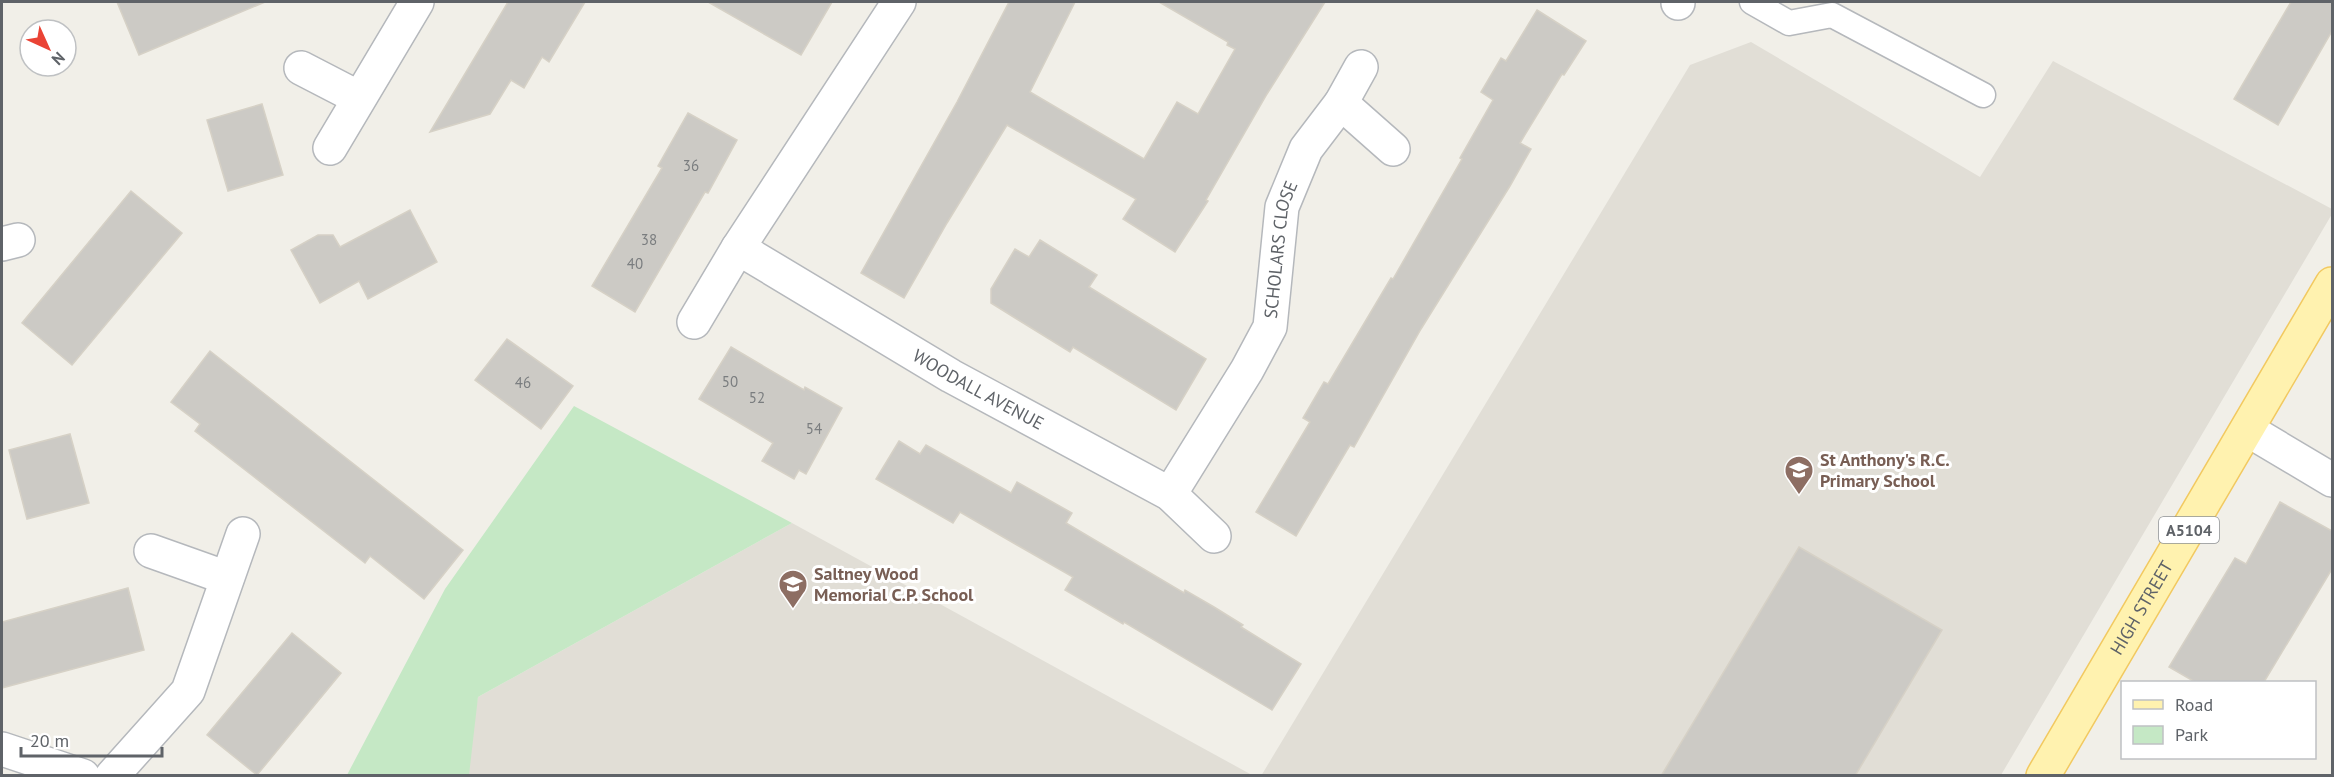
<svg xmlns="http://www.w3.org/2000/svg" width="2334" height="777" font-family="'PT Sans',sans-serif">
  <rect width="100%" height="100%" fill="#f1efe8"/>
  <g fill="#e1ded6">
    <polygon points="1751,42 1980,177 2053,61 2332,209 2332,214 2001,775 1261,776 1690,65"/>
    <polygon points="792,523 1252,775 462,776 478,697"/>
  </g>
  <polygon fill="#c5e8c5" points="574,406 792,523 478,697 469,775 347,775 445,589"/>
  <g fill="#cccac5" stroke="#d6d1c6" stroke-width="1.5">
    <polygon points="117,2 265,2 139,55"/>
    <polygon points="508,2 585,2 549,62 542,57 524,88 511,80 490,114 430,132"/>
    <polygon points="708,2 832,2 801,55"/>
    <polygon points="1009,2 1075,2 1030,92 1144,159 1177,102 1198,114 1235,49 1227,45 1228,42 1159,2 1325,2 1267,94 1206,200 1208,201 1175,252 1123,219 1136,199 1007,125 947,223 904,298 861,273 957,102"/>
    <polygon points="2291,2 2332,2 2332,31 2278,125 2234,99"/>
    <polygon points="1537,10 1586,41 1564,75 1562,74 1520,143 1531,149 1510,186 1421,329 1354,447 1350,445 1296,536 1256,512 1310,422 1303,418 1324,382 1328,384 1391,278 1393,279 1462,159 1460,158 1493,100 1481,92 1501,58 1506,61"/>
    <polygon points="262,104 283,175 228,191 207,120"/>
    <polygon points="688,113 737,140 708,193 705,192 635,312 592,286 662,168 658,166"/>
    <polygon points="131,191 182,233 72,365 22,323"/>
    <polygon points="410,210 437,262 368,299 359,281 320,303 291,250 318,235 333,235 340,247"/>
    <polygon points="1040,240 1097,275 1089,287 1206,359 1176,410 1073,347 1070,352 991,303 991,289 1015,249 1029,257"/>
    <polygon points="507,339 573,386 541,429 475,380"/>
    <polygon points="731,347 804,390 805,387 842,408 806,474 799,470 794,479 762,461 773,443 699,399"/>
    <polygon points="210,351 463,550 424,599 370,556 365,563 195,431 200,424 171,402"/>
    <polygon points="70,434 89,503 27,519 9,450"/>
    <polygon points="899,441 920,454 926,445 1011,493 1017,482 1072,513 1066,523 1184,593 1185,590 1214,607 1243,625 1241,627 1301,664 1272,710 1124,622 1123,624 1065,590 1073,577 1017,545 960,512 953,523 876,479"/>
    <polygon points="2280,502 2332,531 2332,569 2264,682 2195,682 2169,667 2235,558 2246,564"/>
    <polygon points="1799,547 1942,630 1855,776 1661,776"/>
    <polygon points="128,588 144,650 2,688 2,622"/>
    <polygon points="292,633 341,673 257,775 207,735"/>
  </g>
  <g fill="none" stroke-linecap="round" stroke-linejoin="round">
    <g stroke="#b5b8bc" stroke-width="27">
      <polyline id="lane" points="1752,2 1789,23 1832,15 1983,95"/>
    </g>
    <g stroke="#b5b8bc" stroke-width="36">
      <g id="street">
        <path id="s1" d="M 899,2 L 738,248 L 951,376 L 1170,494 L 1214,536"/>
        <polyline points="1678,3 1678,2"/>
        <polyline points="301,68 359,98"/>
        <polyline points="1341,103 1393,149"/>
        <polyline points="330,148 417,2"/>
        <polyline points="2,244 18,240"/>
        <polyline points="694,322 738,248"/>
        <polyline points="2248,430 2332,480"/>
        <path id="s2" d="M 1170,494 L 1247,370 L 1270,327 L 1282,207 L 1306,149 L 1341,103 L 1361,67"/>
        <polyline points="151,551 227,578"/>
        <polyline points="2,749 83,776"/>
        <polyline points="112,776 188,691 243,534"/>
      </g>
    </g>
    <g stroke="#f2c960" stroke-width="36">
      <g id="primary">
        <path id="s3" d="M 2043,776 L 2332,284"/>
      </g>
    </g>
    <use href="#lane" stroke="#fff" stroke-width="24"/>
    <use href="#street" stroke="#fff" stroke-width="33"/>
    <use href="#primary" stroke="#fff2af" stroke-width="33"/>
  </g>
  <defs>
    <g id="school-pin" transform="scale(1.5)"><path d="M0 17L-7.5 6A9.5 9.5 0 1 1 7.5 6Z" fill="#8d6e63" stroke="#fff"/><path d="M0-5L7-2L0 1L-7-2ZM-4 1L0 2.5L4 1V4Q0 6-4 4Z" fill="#fff"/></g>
  </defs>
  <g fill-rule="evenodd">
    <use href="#school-pin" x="1799" y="470"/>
    <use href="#school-pin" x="793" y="584"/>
  </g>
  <g text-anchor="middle" stroke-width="6" stroke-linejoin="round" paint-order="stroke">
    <g font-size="15" fill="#7a7d7f">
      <text x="691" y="171">36</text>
      <text x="649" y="245">38</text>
      <text x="635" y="269">40</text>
      <text x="730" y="387">50</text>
      <text x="523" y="388">46</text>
      <text x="757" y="403">52</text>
      <text x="814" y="434">54</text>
    </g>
    <rect fill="#fff" stroke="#8f9295" stroke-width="1.5" x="2159" y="517" width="60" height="26" rx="4.5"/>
    <g font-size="16" font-weight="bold" fill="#5f6368">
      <text x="2189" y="536">A5104</text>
    </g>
    <g font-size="18" fill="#5f6368" stroke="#fff">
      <text dy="6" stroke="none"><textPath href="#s2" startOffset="273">SCHOLARS CLOSE</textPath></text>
      <text dy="6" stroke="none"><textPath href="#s1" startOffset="573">WOODALL AVENUE</textPath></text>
      <text dy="6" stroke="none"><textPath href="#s3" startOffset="195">HIGH STREET</textPath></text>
    </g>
    <g font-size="18" font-weight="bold" fill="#785e54" stroke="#fff" text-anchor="start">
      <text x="1820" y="466">St Anthony's R.C.<tspan x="1820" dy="21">Primary School</tspan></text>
      <text x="814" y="580">Saltney Wood<tspan x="814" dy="21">Memorial C.P. School</tspan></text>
    </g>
  </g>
  <rect width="2334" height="777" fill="none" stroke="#5f6368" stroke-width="6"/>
  <rect x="2121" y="681" width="195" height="78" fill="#ffffff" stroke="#bfc1c3" stroke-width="1.5"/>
  <rect x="2133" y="700" width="30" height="9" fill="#fff2af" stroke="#bfc1c3" stroke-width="1.5"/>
  <text x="2175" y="711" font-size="18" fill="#5f6368">Road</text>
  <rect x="2133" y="726" width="30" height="18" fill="#c5e8c5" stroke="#bfc1c3" stroke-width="1.5"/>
  <text x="2175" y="741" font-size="18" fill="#5f6368">Park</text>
  <g transform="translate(48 48) rotate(135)"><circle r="28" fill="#ffffff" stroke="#bfc1c3" stroke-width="1.5"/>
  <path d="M0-4.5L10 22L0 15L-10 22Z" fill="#ea4335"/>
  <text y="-9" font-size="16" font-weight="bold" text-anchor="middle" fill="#5f6368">N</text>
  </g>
  <path d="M21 747v9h141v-9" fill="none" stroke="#5f6368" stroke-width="3"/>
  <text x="30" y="747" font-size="18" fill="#5f6368" stroke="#ffffff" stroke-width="4.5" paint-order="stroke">20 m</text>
</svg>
